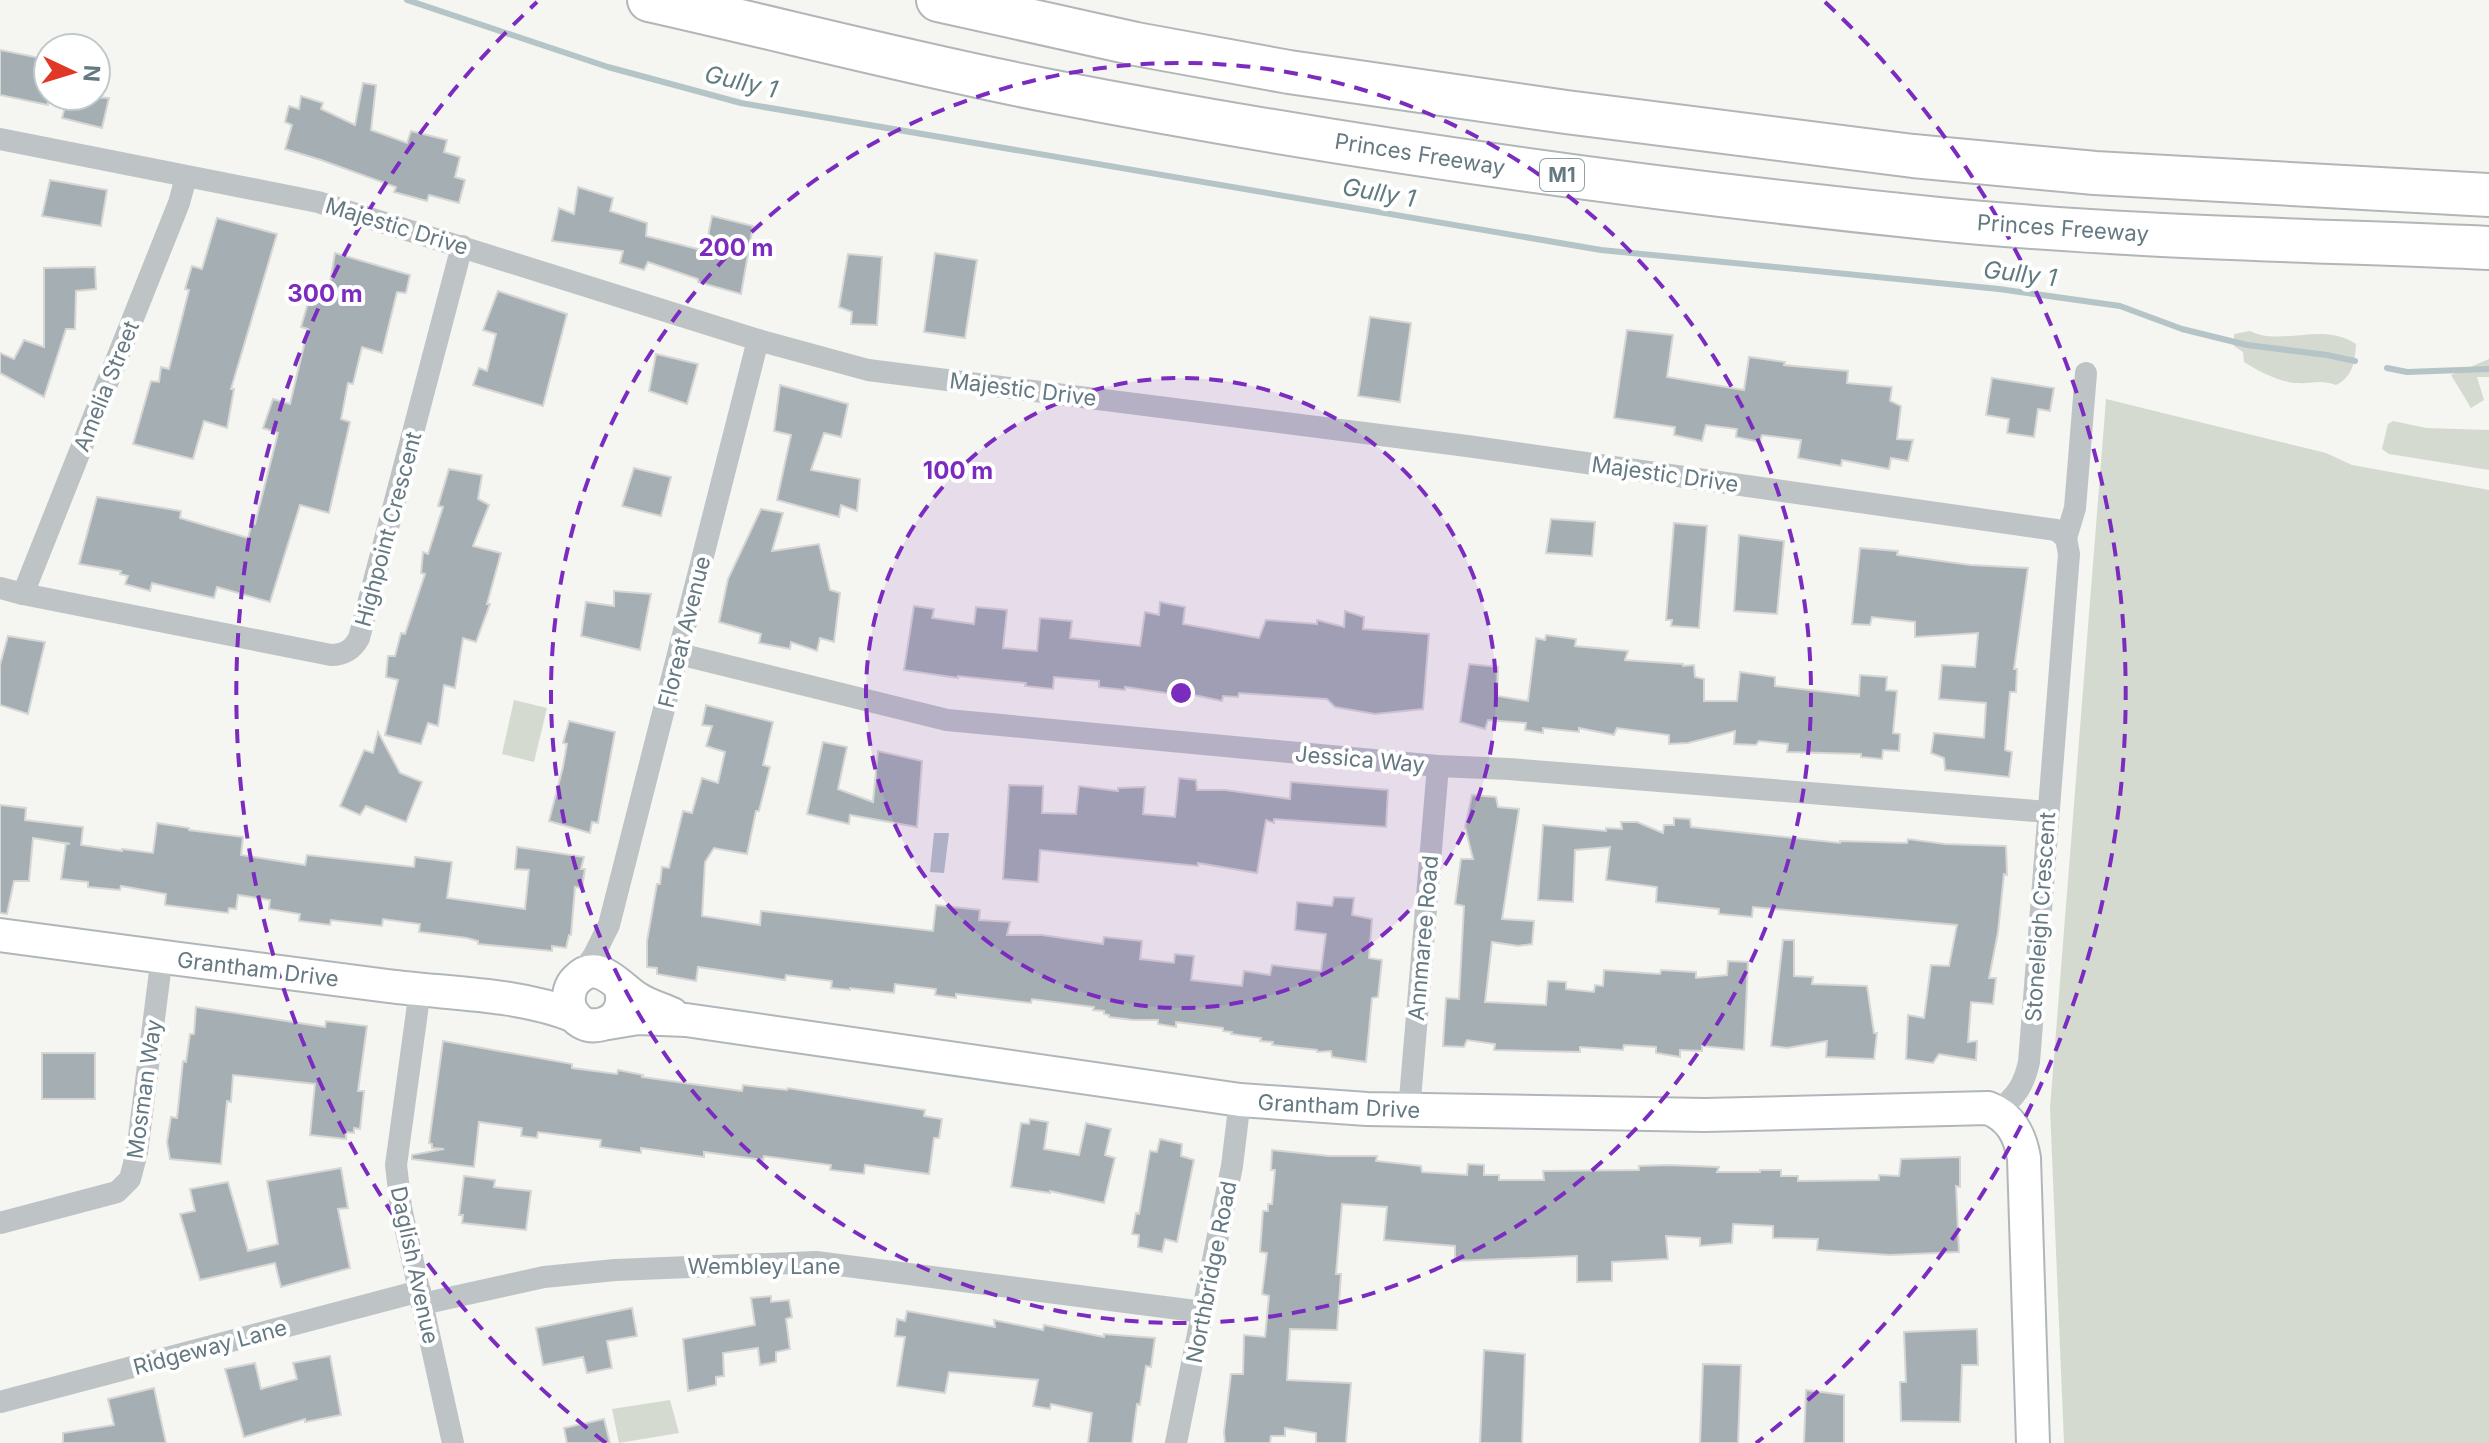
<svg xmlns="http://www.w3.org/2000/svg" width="2489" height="1443" font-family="Inter,sans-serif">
  <rect width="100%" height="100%" fill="#f5f5f1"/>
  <g fill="#d5dad0">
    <path d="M 2250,331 C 2282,347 2321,321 2356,344 C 2355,361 2353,377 2336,385 C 2319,379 2314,384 2298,383 C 2281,383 2258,371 2244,362 L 2243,352 L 2234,346 L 2234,334 Z"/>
    <polygon points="2489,359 2489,377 2477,377 2484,400 2471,408 2451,375"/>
    <polygon points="2106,399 2326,453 2352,465 2489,490 2489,1443 2064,1443 2050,1108"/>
    <polygon points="2393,421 2426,428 2489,430 2489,470 2389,454 2382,449 2388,424"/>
    <polygon points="514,700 547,708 534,762 502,754"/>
    <polygon points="670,1400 679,1433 619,1443 612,1409"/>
  </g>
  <polygon fill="#b5c4c6" points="934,833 949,833 944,873 930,872"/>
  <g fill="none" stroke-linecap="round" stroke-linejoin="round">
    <g stroke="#b5c4c6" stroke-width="6">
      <polyline points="407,0 608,67 741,103 1601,250 1999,289 2120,306 2182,329 2247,345 2327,355 2355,361"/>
      <polyline points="2387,368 2407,372 2489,369"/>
    </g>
  </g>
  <g fill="#a5afb3" stroke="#d6d6d4" stroke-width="2">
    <polygon points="0,50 45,59 42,80 48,82 48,105 0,95"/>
    <polygon points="363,83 376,85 371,130 407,143 411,131 447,140 444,152 460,157 455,177 465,180 459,203 429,195 427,201 394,192 396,187 321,160 285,149 292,125 285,122 289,106 299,109 301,96 323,103 321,109 355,125"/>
    <polygon points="68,96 109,98 102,128 62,118"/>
    <polygon points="50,180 107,190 101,226 42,216"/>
    <polygon points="578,187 613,198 610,211 647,223 646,236 705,251 712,216 753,226 741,294 698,282 698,279 648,262 644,270 620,263 623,251 552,241 559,208 574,214"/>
    <polygon points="217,218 277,234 231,389 234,389 227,428 204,421 193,459 133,444 151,381 159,382 161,367 169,369 189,290 185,289 192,266 202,269"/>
    <polygon points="335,253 410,275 406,293 397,292 382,353 362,347 353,384 348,383 341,419 350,422 329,513 300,505 270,602 217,587 214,598 152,583 150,591 125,584 128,576 120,574 121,571 79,564 97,497 181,511 180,518 248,538 252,523 255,524 278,433 263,428 273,399 290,404 308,329 301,327 310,296 327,300"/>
    <polygon points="935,253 977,260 965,338 924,332"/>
    <polygon points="848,254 882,257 877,325 851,324 852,312 839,307"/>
    <polygon points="95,267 96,289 76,291 75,329 66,329 44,397 0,373 0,353 14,359 24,340 44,347 44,268"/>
    <polygon points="498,291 567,314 543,406 473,385 479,368 487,371 496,334 483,330"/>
    <polygon points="1370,317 1411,323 1400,402 1358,396"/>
    <polygon points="1627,330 1673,335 1667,377 1744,390 1749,357 1785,362 1784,365 1848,371 1847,383 1892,387 1890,401 1901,406 1897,439 1913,440 1908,461 1891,458 1889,469 1842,460 1841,466 1798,458 1801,440 1762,435 1760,442 1736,437 1737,429 1706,425 1702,441 1674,435 1675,427 1614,418"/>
    <polygon points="656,354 698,364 687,404 649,391"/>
    <polygon points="1992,378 2054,388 2050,411 2038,409 2034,437 2007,433 2009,419 1986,415"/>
    <polygon points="780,385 848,404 841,437 824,433 811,470 860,479 857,511 841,505 839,517 777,500 791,435 774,431"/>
    <polygon points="634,468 671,477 661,516 622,506"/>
    <polygon points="449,469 482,475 478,499 489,505 473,546 501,553 487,604 490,604 476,642 463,638 455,688 444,685 438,726 428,723 421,744 385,735 398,680 386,677 388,656 395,656 401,633 405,634 425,574 421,573 423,552 428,554 443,507 438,506"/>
    <polygon points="761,509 783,513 772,551 819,544 830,590 840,593 834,642 820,638 817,651 791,642 790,649 759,643 761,634 719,622 728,579"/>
    <polygon points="1551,519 1595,522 1592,556 1546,553"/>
    <polygon points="1674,523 1707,526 1699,628 1671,626 1672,620 1666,620"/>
    <polygon points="1739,535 1784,541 1777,614 1734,611"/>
    <polygon points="1860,548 1898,551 1897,555 1970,565 2028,568 2014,669 2017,669 2016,692 2010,692 2007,725 2005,750 2012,752 2009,777 1945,770 1944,758 1931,753 1934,733 1984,738 1986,703 1939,699 1942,665 1975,667 1978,633 1915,637 1915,622 1872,617 1870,625 1852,624"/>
    <polygon points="614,591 651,594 640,650 581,636 586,602 614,606"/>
    <polygon points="1160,602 1185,607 1183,624 1259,638 1266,620 1317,624 1317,620 1344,627 1345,611 1364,617 1363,629 1429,634 1423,709 1375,714 1335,707 1327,699 1239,693 1238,697 1223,696 1222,701 1180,692 1179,695 1125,687 1125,690 1099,687 1099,681 1054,677 1053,689 1025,686 1026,683 958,676 958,678 904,670 914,606 934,609 932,618 974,624 976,607 1007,610 1003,648 1037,651 1040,618 1072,621 1070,638 1140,646 1145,612 1159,615"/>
    <polygon points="1546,635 1576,639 1575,646 1628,651 1625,660 1683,664 1683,666 1694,665 1695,677 1704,679 1704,701 1737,701 1740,672 1775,677 1775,686 1859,696 1860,675 1887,677 1886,690 1897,691 1893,733 1900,734 1899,751 1883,750 1882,759 1861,757 1861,754 1787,752 1788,744 1759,741 1756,745 1734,744 1735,731 1688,743 1669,744 1669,735 1617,728 1614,735 1579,728 1579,732 1543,728 1543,733 1525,730 1526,723 1488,720 1485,729 1460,722 1469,664 1498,667 1497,696 1528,701 1536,638 1545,640"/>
    <polygon points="8,636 45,642 28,714 0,705 0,665"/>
    <polygon points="706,705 773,722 763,765 770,767 759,811 756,811 747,854 714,848 705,862 702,916 760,925 761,911 933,931 936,905 980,910 979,920 1010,922 1007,935 1042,935 1103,944 1104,937 1142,941 1140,959 1174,963 1175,954 1194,956 1191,980 1242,986 1244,971 1270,975 1272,965 1321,971 1326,934 1295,930 1297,902 1332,906 1334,897 1354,898 1352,915 1372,919 1369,958 1382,960 1378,997 1372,998 1366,1062 1332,1057 1331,1051 1317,1052 1317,1050 1272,1045 1273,1042 1260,1041 1261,1038 1231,1034 1232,1032 1223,1031 1223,1028 1176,1022 1176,1027 1158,1024 1158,1020 1134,1020 1109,1017 1109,1015 1104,1014 1104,1011 1093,1010 1094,1007 1032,999 1031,1003 956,994 956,998 935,995 936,989 895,984 894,993 850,988 850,990 831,988 832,981 786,975 785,980 698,967 696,981 657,974 657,968 647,967 647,941 657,884 660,884 662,867 669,868 683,811 692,813 702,778 718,783 725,752 706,746 712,726 702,725"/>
    <polygon points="569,721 615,732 598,823 592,822 590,833 549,821 563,767 567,744 563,743"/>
    <polygon points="378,732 400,773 422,782 406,822 366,806 360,815 340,806 364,750 373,753"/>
    <polygon points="823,742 847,747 838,789 873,802 878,751 922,761 917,827 850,815 849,824 807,814"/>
    <polygon points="1179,778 1196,780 1197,790 1225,790 1290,799 1291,782 1388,790 1386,827 1274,819 1274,823 1266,820 1257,873 1198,863 1198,866 1040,850 1038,882 1003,879 1009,785 1043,786 1042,813 1076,814 1079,786 1118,791 1118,788 1145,787 1143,814 1175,817"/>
    <polygon points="1472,795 1496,797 1498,807 1519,809 1502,919 1534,921 1532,944 1518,946 1492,942 1485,1002 1546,1005 1548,981 1566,982 1566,989 1594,992 1595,985 1603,986 1604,970 1660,974 1661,970 1696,972 1696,978 1727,975 1728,961 1748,962 1744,1050 1702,1046 1702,1051 1680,1050 1680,1057 1656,1053 1656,1047 1624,1045 1623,1050 1580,1047 1580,1052 1494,1050 1495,1044 1467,1040 1464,1047 1443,1046 1446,998 1459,999 1464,906 1455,904 1461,859 1473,859 1465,827"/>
    <polygon points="0,805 26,808 25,820 83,827 81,845 122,851 122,849 153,853 157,823 189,828 189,830 243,837 241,855 305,865 307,855 414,867 415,857 452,862 447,898 525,909 529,870 515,869 517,847 584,857 581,869 585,869 582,888 575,887 571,935 569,935 566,948 552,946 552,951 478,944 478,941 467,938 419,932 420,924 383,919 382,926 331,920 330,925 299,921 300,914 269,909 270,900 238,895 236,909 229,908 228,913 165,905 166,894 121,886 120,890 88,887 88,882 61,879 66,843 70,844 33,838 29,881 14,881 7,914 0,913"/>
    <polygon points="1674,818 1690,819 1691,827 1840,843 1840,841 1907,843 1908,839 1945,844 2006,846 2007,875 2004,874 1998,932 1989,978 1996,978 1993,1004 1971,1002 1968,1042 1977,1041 1976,1060 1939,1054 1933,1063 1906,1059 1908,1015 1924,1018 1931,965 1949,966 1957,925 1753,907 1752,917 1719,914 1719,909 1656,902 1657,887 1606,880 1610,847 1575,850 1573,902 1538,900 1543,825 1606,831 1606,828 1622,829 1621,822 1637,822 1663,833 1664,825 1674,825"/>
    <polygon points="1783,940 1794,940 1794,976 1813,977 1812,984 1867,986 1874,1033 1877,1033 1874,1059 1826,1057 1827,1041 1787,1048 1771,1046"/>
    <polygon points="196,1007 325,1027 326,1021 367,1026 358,1091 364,1091 360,1129 354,1128 354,1133 346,1132 346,1139 310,1135 315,1084 233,1075 231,1102 227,1101 221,1164 170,1159 167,1142 171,1117 177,1118 183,1061 186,1062 190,1034 194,1034"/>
    <polygon points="443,1041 572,1064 572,1068 617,1074 618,1070 643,1075 642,1077 742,1091 743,1085 787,1090 788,1088 925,1110 924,1116 942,1119 939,1138 934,1138 929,1174 865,1165 864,1174 830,1170 831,1165 764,1156 763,1160 704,1152 704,1157 641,1148 641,1153 600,1147 601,1140 538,1132 537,1138 521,1136 522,1128 479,1122 474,1167 412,1159 412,1155 444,1149 432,1148 432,1144 429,1143"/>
    <rect x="42" y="1053" width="53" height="46"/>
    <polygon points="1030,1119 1048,1122 1044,1149 1079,1155 1086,1123 1111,1129 1105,1155 1115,1158 1104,1203 1050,1191 1050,1193 1011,1187 1021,1123 1029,1124"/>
    <polygon points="1160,1139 1182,1144 1181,1156 1194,1160 1177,1242 1165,1239 1162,1252 1138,1247 1139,1235 1132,1234 1136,1213 1139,1214 1150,1151 1157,1152"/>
    <polygon points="1272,1150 1329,1156 1377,1156 1376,1161 1421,1166 1422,1172 1467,1175 1468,1164 1484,1165 1484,1175 1499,1175 1499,1180 1544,1180 1543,1171 1639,1170 1639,1166 1668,1165 1719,1167 1717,1172 1760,1172 1760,1170 1781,1170 1781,1176 1798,1176 1798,1181 1879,1180 1879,1175 1899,1176 1901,1159 1960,1157 1960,1187 1956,1186 1959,1252 1890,1255 1817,1250 1818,1239 1773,1238 1773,1226 1733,1224 1732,1243 1700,1246 1700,1238 1666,1236 1668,1259 1612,1262 1612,1281 1577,1282 1577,1256 1455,1261 1455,1246 1384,1240 1387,1207 1342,1204 1336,1274 1341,1274 1337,1330 1290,1329 1287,1380 1351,1383 1346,1443 1316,1443 1316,1433 1285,1428 1285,1436 1271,1436 1270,1443 1225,1443 1224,1432 1231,1374 1243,1374 1244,1335 1265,1337 1269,1296 1262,1294 1267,1253 1260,1252 1263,1211 1268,1211 1268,1204 1272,1204 1275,1170 1271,1170"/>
    <polygon points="341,1168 348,1208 338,1209 350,1268 281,1287 275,1263 200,1280 180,1214 195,1211 190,1189 228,1182 248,1251 278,1244 267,1181"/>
    <polygon points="464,1176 495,1180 494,1187 531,1191 526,1230 462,1223 463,1215 459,1215"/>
    <polygon points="771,1296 771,1302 789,1300 792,1317 786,1319 790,1349 776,1352 776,1362 760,1365 758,1348 723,1353 724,1376 716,1377 716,1385 688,1391 683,1339 755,1325 751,1298"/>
    <polygon points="632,1308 637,1336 607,1341 612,1368 587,1373 583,1357 543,1365 536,1328"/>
    <polygon points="907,1311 995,1327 994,1320 1043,1330 1044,1325 1104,1337 1104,1334 1155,1338 1151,1367 1146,1366 1140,1405 1137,1404 1132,1443 1088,1443 1092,1413 1051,1404 1050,1409 1033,1406 1038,1380 949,1372 945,1393 897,1386 905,1337 895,1336 897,1319 905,1321"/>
    <polygon points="1977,1329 1978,1365 1962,1365 1960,1422 1901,1421 1900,1382 1906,1382 1904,1332"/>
    <polygon points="1484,1350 1525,1354 1522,1443 1480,1443"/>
    <polygon points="330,1356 341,1415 305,1422 305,1419 244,1437 225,1369 255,1363 261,1389 297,1379 293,1363"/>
    <polygon points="1703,1364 1741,1365 1738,1443 1700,1443"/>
    <polygon points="154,1388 166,1443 63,1443 63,1433 114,1425 108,1399"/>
    <polygon points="1806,1390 1844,1395 1844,1443 1804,1443"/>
    <polygon points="604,1419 610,1443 567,1443 564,1428"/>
  </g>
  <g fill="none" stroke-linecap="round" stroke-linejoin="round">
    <g stroke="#b0b7ba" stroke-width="36">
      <g id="secondary">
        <path d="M 0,935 C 129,953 259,969 388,986 C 451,994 516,993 575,1016"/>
        <path d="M 620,987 C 634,1027 575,1041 569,1003 C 568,995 570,986 576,980 C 599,956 620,989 638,999 C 649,1006 661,1009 672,1014"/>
        <path d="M 608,1023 L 638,1018 L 686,1020 L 1240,1100 L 1367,1109 L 1705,1115 L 1988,1108 C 2011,1117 2020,1135 2024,1158 L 2033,1443"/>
      </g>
    </g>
    <g stroke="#b1b6b8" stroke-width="46">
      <g id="highway">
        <path d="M 649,0 C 783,30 916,65 1050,91 C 1344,148 1641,189 1938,219 C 2121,237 2306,240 2489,248"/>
        <polyline points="938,0 1136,44 1289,72 1566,112 1913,156 2095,173 2489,195"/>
      </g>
    </g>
    <g stroke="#bec3c5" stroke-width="22">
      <polyline points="0,139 318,202 758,340 868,370 1467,446 2056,530 2066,538"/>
      <path d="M 0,588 L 23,594 L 331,655 C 345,655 353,649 359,638 L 462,246"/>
      <polyline points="23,594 179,203 186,177"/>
      <polyline points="679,654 947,720 1438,766 1509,769 2048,812"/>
      <polyline points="579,977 594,955 609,925 758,340"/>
      <polyline points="420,990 396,1165 401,1208 453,1443"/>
      <polyline points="1409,1111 1438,766"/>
      <path d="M 1997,1111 C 2016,1097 2024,1085 2029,1062 L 2069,554 L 2066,538 L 2075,508 L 2086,373"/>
      <polyline points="0,1223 117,1192 130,1179 137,1152 162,956"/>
      <polyline points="422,1304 544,1277 615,1270 816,1262 1203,1312"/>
      <polyline points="0,1402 420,1291"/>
      <polyline points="1176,1443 1232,1166 1240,1100"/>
    </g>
    <use href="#secondary" stroke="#fff" stroke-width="32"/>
    <use href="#highway" stroke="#fff" stroke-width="42"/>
  </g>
  <circle cx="1181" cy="693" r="315" fill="#7b2cbf" fill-opacity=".12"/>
  <g fill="none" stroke="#7b2cbf" stroke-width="4" stroke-dasharray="14 10">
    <circle cx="1181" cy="693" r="315"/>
    <circle cx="1181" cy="693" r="630"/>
    <path d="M606 1443A945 945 0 0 1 537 2M1825 2A945 945 0 0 1 1756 1443"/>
  </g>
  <g text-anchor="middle" stroke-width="8" stroke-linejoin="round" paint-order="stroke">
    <rect fill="#fff" stroke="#92a1a8" stroke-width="2" x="1540" y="159" width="44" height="32" rx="6"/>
    <g font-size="20" font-weight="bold" fill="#647982">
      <text x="1562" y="182">M1</text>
    </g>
    <g font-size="22" fill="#647982" stroke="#fff">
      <text transform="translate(1420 154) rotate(9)" y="8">Princes Freeway</text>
      <text transform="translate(397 226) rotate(17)" y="8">Majestic Drive</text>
      <text transform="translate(2063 228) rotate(4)" y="8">Princes Freeway</text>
      <text transform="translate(106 386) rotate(-68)" y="8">Amelia Street</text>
      <text transform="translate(1023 389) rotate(7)" y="8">Majestic Drive</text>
      <text transform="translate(1665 474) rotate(8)" y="8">Majestic Drive</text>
      <text transform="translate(388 529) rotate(-75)" y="8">Highpoint Crescent</text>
      <text transform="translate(684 632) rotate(-76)" y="8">Floreat Avenue</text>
      <text transform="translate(1360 759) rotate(5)" y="8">Jessica Way</text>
      <text transform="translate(2040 917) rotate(-86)" y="8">Stoneleigh Crescent</text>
      <text transform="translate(1423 938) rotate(-85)" y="8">Annmaree Road</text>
      <text transform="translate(258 969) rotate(7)" y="8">Grantham Drive</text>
      <text transform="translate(144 1089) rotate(-82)" y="8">Mosman Way</text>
      <text transform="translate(1339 1106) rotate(3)" y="8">Grantham Drive</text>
      <text transform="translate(415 1265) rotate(78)" y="8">Daglish Avenue</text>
      <text x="764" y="1274">Wembley Lane</text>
      <text transform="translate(1211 1272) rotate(-79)" y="8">Northbridge Road</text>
      <text transform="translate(210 1347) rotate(-15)" y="8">Ridgeway Lane</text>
    </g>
    <g font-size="24" font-style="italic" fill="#607b7f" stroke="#fff">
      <text transform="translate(741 82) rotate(13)" y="8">Gully 1</text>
      <text transform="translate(1379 193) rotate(10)" y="8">Gully 1</text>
      <text transform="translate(2020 274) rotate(7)" y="8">Gully 1</text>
    </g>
  </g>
  <circle cx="1181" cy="693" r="12" fill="#7b2cbf" stroke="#fff" stroke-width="4"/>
  <g font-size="24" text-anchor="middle" font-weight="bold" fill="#7b2cbf" stroke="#fff" stroke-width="8" stroke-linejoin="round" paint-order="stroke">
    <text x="736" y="256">200 m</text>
    <text x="325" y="302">300 m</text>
    <text x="958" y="479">100 m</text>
  </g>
  <g transform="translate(72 72) rotate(94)"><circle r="38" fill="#ffffff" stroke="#c1c9cd" stroke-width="2"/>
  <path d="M0-6L14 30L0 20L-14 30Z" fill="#e13725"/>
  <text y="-12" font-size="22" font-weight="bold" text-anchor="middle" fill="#647982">N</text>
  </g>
</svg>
